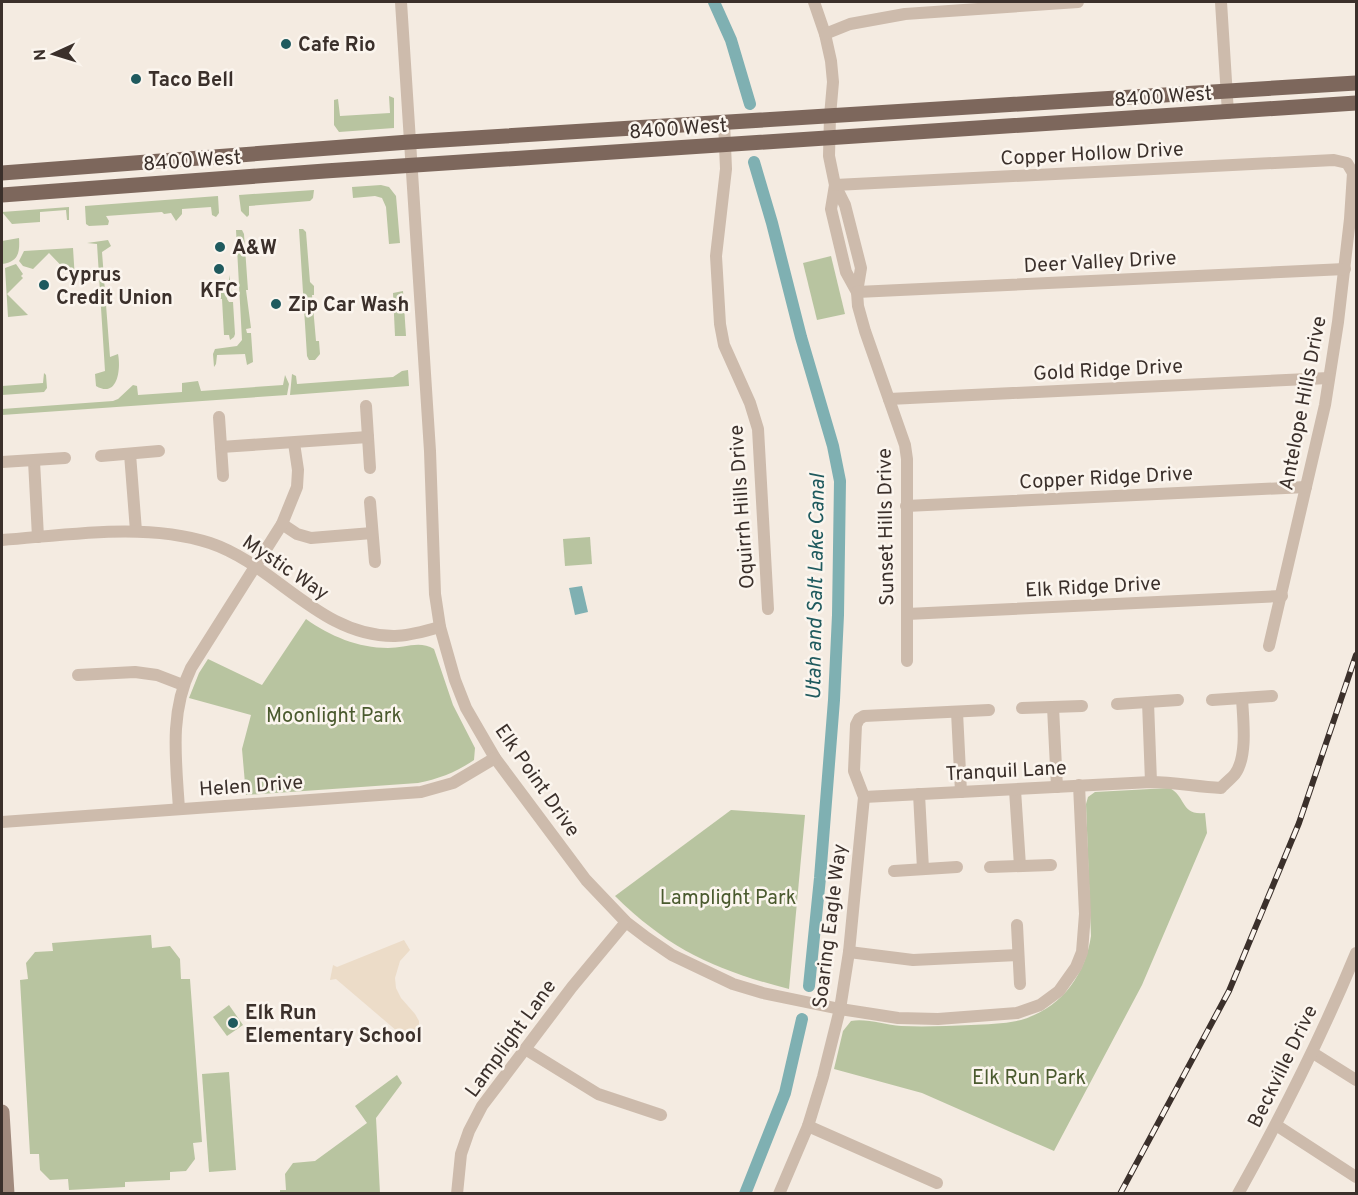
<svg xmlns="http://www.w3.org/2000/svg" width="1358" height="1195" font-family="Overpass,sans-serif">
  <rect width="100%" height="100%" fill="#f4ebe1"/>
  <g fill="#b8c4a0">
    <polygon points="389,96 394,98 394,128 339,132 334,125 334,100 338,99 340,116 390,113"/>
    <polygon points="381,185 389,187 396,196 400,243 389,244 386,207 382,198 375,196 353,198 352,187"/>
    <polygon points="314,190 313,198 310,201 249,206 249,215 247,217 241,211 239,195"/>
    <polygon points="218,196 219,213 216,217 212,215 211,207 182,209 182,214 176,221 171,213 164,214 162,212 106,216 109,221 108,225 89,226 86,224 85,206"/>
    <polygon points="69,207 69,220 67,220 66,210 40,212 40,222 12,224 2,212"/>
    <polygon points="299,229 303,229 306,232 310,282 314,286 314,295 312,295 316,341 319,341 320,354 315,360 309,360 307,356"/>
    <polygon points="236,230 242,230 244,234 248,290 246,290 251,328 246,329 247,333 251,333 253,362 247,365 245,354 217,355 216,364 214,367 213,354 215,349 237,346 242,340"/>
    <path d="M 19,238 C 20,253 18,262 2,264 L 2,241 Z"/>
    <path d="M 108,240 L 111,246 L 102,252 L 110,357 L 118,354 C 121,368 118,399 96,386 L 95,374 L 105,371 L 97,244 L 87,243 Z"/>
    <polygon points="73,248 75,280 49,253 33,269 23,266 19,261 24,251"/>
    <polygon points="831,256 845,314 817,320 803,263"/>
    <polygon points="16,264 23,274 21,276 23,278 7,294 28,315 8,317 5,268"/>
    <polygon points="229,275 233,295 228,296 227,299 229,302 233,302 235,334 234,337 230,340 229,335 224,335 222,299 219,299 218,283 229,282"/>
    <polygon points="403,291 406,336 395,336 393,293"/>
    <polygon points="408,370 409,386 290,395 292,374 296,376 297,384 393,377 402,371"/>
    <polygon points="44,373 46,375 47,388 44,392 2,395 2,386 43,383"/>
    <polygon points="285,375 289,384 287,395 2,415 2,409 113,401 118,399 133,385 137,386 138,395 182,392 182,383 198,381 201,391 283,385"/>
    <polygon points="590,537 592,564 565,566 563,539"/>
    <path d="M 306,619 C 330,636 358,648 388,648 C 404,648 420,640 434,649 L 453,705 L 475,748 L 474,760 C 457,772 438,779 418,783 L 246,795 L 242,749 L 251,715 L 189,698 L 199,673 L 208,659 L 262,685 Z"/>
    <path d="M 1169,788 C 1186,795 1180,816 1205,813 L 1207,833 L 1142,985 L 1054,1151 L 922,1093 L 834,1069 L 843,1031 L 851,1021 C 866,1018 885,1025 901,1026 C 925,1027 948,1026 971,1025 C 987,1024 1005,1024 1021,1020 C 1061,1008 1085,976 1091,936 L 1086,804 L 1088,797 L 1095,792 Z"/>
    <path d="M 731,810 L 805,815 L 789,989 C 715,970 670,950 615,896 Z"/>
    <polygon points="151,935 152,948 170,946 180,959 181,979 190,979 202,1142 193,1143 195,1159 186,1171 170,1172 170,1180 125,1182 125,1187 69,1190 68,1179 50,1180 40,1170 39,1154 30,1154 20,980 28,979 26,963 35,952 53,951 52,943"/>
    <polygon points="229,1005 243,1025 227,1036 213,1017"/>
    <polygon points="229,1072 236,1170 209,1172 202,1074"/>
    <polygon points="397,1075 402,1083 376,1118 380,1193 280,1193 280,1190 286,1190 285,1174 293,1163 315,1161 367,1123 355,1106"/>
  </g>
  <polygon fill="#ecdcc8" points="404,940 410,950 400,961 395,978 396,988 401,998 415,1014 419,1021 419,1030 411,1043 336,979 330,980 333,965 337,967"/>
  <polygon fill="#7fb0b2" points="582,586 588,612 575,615 569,588"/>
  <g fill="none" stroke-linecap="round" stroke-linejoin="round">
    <g stroke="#7fb0b2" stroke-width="12">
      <polyline points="714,2 731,40 750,104"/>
      <polyline points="754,162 772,223 801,337 833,446 840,481 838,615 834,700 820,878 809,986"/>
      <polyline points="745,1194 785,1093 802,1019"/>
    </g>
    <g stroke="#cdbbac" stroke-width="12">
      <polyline points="401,2 430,451 435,594 440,627 455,680 466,708 495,758 586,880 626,922 647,938 672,955 733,984 763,993 840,1009 898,1018 938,1019 1017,1013 1040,1005 1059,991 1076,967 1082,952 1085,914 1079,785"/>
      <polyline points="814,2 825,34 831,61 833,82 830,116 829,156 835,185 845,205 861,268 857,292 846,272 831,209 835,185"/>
      <polyline points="1221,2 1228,113"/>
      <polyline points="825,34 850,24 905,14 1078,2"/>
      <polyline points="724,122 726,169 716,256 720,324 724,345 750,403 758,429 768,609"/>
      <polyline points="835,185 1334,160 1347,163 1353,173 1350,219 1338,322 1325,405 1269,646"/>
      <polyline points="889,399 1329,378"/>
      <polyline points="366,406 370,468"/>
      <polyline points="219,417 223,476"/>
      <polyline points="221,447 368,437"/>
      <polyline points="130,454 136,531"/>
      <polyline points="101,456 159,451"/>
      <polyline points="34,461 38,537"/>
      <polyline points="2,462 65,458"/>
      <polyline points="370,502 375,562"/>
      <polyline points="906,506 1306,487"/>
      <polyline points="282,524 297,534 311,538 372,533"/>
      <path d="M 2,540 C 68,535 146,522 210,543 C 276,565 320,637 395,636 C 410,636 425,631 440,627"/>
      <polyline points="907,614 1282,596"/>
      <polyline points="907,661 907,459 905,445 865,331 858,306 857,292 1345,269"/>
      <polyline points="78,675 135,672 157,675 183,685"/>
      <polyline points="1212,700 1272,696"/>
      <polyline points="1148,702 1151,782"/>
      <polyline points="1117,704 1178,700"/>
      <polyline points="1053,707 1057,787"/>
      <polyline points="1022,708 1082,706"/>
      <polyline points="957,712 961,792"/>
      <polyline points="1015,790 1020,866"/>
      <polyline points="919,794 923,869"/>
      <path d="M 864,797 L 1151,782 C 1175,782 1197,787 1221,788 C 1225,783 1231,779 1235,774 C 1248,756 1243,719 1242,698"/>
      <path d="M 179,809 C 176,761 169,713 191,668 L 282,524 L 297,487 L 298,470 L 294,443"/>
      <polyline points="2,822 421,792 453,783 495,758"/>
      <polyline points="990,867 1051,865"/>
      <polyline points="894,871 957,867"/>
      <polyline points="1017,925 1020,984"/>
      <polyline points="849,952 913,960 1018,955"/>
      <polyline points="525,1049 598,1094 661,1115"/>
      <polyline points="1313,1053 1356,1080"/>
      <polyline points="1276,1125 1356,1177"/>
      <polyline points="808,1126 937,1183"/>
      <polyline points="457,1194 461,1154 469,1131 482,1106 572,987 626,922"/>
      <polyline points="779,1194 808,1126 823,1077 840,1009 849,952 864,797 854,771 856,725 859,719 864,716 989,710"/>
      <path d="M 1238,1194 C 1282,1115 1322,1036 1356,953"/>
    </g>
    <polyline stroke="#a18a7d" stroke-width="15" points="2,1112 7,1194"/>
    <g stroke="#7d675c" stroke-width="15">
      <polyline points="2,173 409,142 1356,83"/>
      <polyline points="2,195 325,171 1356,103"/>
    </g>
    <g stroke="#3b302b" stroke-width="6">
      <polyline id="rail" points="1120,1194 1229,991 1299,823 1356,655"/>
    </g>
    <use href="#rail" stroke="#fbf5ee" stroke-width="4" stroke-dasharray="11" stroke-linecap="butt"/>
  </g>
  <g fill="#1f5a5e" stroke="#fbf5ee" stroke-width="2">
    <circle cx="286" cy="44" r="6"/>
    <circle cx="136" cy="79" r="6"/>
    <circle cx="220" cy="247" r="6"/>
    <circle cx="219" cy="269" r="6"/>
    <circle cx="44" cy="285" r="6"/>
    <circle cx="276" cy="304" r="6"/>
    <circle cx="233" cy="1023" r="6"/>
  </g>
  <g text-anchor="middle" stroke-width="5" stroke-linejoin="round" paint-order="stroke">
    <g font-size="20" font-weight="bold" fill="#3b302b" stroke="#fbf5ee" text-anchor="start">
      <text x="298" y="51">Cafe Rio</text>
      <text x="148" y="86">Taco Bell</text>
      <text x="232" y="254">A&amp;W</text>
      <text x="56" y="281">Cyprus<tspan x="56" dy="23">Credit Union</tspan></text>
      <text x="219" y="297" text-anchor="middle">KFC</text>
      <text x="288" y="311">Zip Car Wash</text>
      <text x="245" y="1019">Elk Run<tspan x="245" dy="23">Elementary School</tspan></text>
    </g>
    <g font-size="20" fill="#3b302b" stroke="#fbf5ee">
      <text transform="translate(1163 96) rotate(-4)" y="7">8400 West</text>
      <text transform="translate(678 128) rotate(-4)" y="7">8400 West</text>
      <text transform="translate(1092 153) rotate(-3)" y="7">Copper Hollow Drive</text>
      <text transform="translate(192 160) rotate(-4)" y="7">8400 West</text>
      <text transform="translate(1100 261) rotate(-3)" y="7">Deer Valley Drive</text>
      <text transform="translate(1108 369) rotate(-3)" y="7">Gold Ridge Drive</text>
      <text transform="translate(1302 403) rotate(-79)" y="7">Antelope Hills Drive</text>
      <text transform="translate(1106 477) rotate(-3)" y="7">Copper Ridge Drive</text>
      <text transform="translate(741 507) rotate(-94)" y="7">Oquirrh Hills Drive</text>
      <text transform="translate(885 527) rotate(-91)" y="7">Sunset Hills Drive</text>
      <text transform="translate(286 567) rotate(34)" y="7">Mystic Way</text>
      <text transform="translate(1093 586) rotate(-3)" y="7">Elk Ridge Drive</text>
      <text transform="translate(1006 770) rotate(-3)" y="7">Tranquil Lane</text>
      <text transform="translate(538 780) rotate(55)" y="7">Elk Point Drive</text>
      <text transform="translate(251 785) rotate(-4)" y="7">Helen Drive</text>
      <text transform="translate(829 926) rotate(-83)" y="7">Soaring Eagle Way</text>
      <text transform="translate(510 1038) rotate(-54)" y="7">Lamplight Lane</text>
      <text transform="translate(1282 1066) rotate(-64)" y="7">Beckville Drive</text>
    </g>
    <g font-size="20" fill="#4a5a2e" stroke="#fbf5ee">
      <text x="334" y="722">Moonlight Park</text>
      <text x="728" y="904">Lamplight Park</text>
      <text x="1029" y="1084">Elk Run Park</text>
    </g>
    <g font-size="21" font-style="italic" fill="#1f5a5e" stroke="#fbf5ee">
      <text transform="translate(815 587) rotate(-89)" y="7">Utah and Salt Lake Canal</text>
    </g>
  </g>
  <rect width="1358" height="1195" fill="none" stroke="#3b302b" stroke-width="6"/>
  <g transform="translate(54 54) rotate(266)" stroke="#fbf5ee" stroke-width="4.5" paint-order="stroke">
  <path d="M0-4.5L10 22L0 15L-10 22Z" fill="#3b302b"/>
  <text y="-9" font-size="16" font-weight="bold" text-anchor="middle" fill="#3b302b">N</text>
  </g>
</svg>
